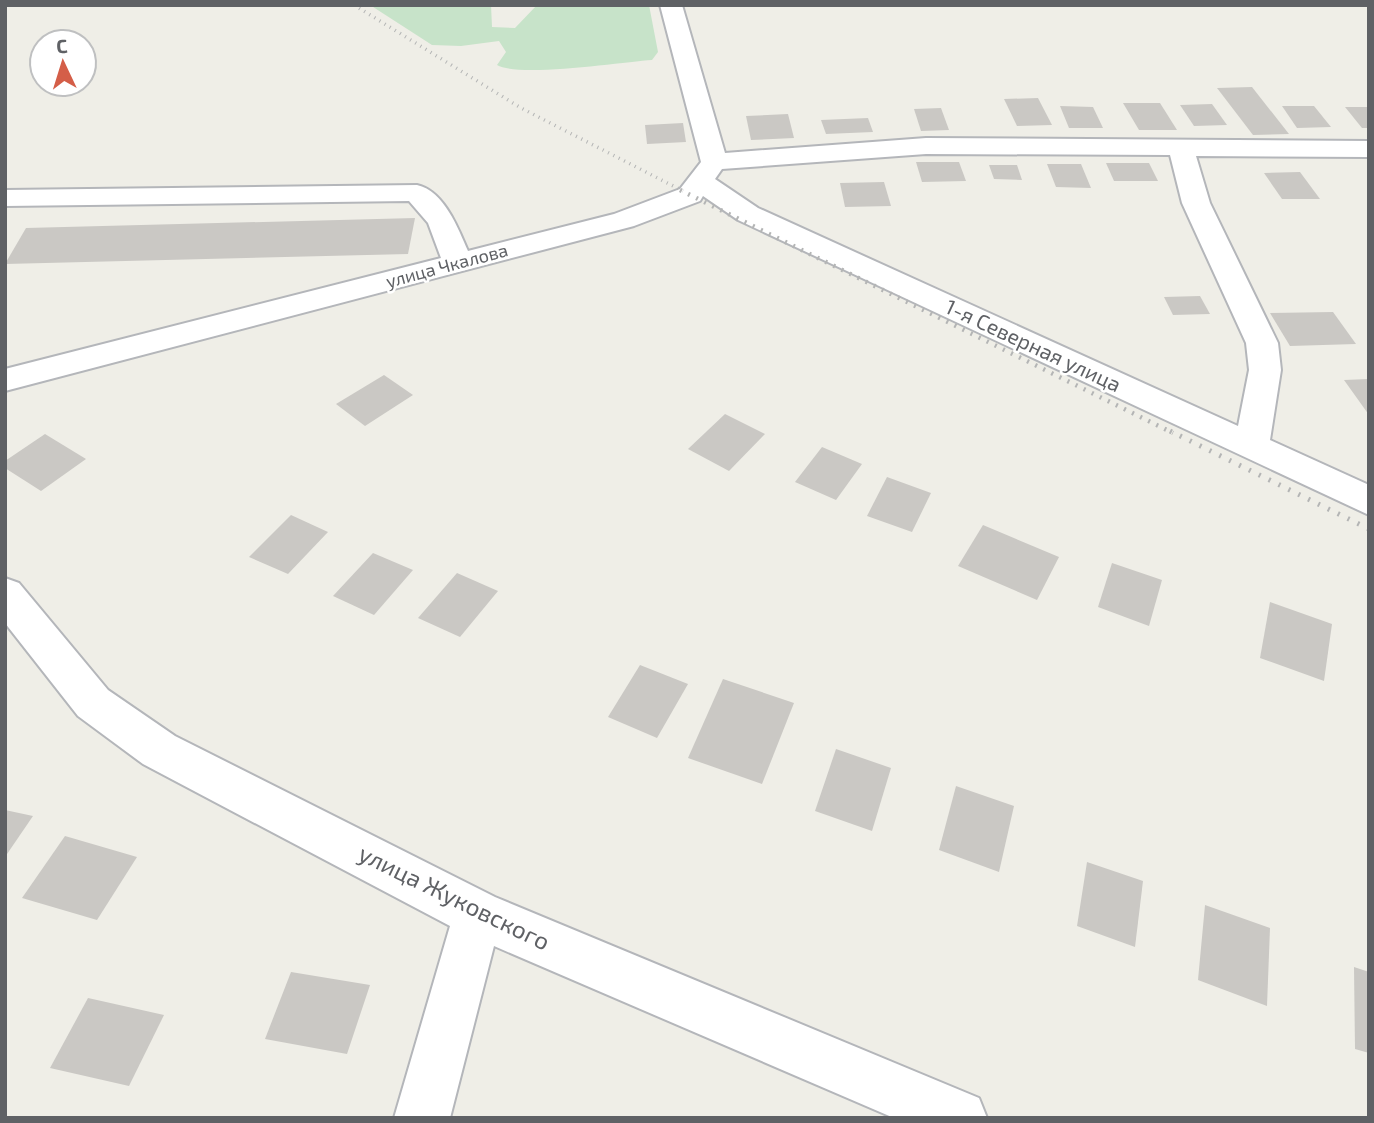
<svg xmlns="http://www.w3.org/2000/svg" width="1374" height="1123" font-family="'Exo 2',sans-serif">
  <rect width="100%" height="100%" fill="#efeee7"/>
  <path fill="#c7e3c9" d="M 370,5 L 491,5 L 492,27 L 515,28 L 537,5 L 649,5 L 658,52 L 652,60 C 622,62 519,78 497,65 L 506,52 L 499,41 L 461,46 L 432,45 Z"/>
  <g fill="#cac8c4">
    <polygon points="1252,87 1289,134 1253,135 1217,88"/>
    <polygon points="1038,98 1052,125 1017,126 1004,99"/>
    <polygon points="1123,103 1160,103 1177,130 1139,130"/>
    <polygon points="1212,104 1227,125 1194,126 1180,105"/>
    <polygon points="1060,106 1093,107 1103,128 1069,128"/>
    <polygon points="1282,106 1314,106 1331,127 1297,128"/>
    <polygon points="1345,107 1369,107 1369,128 1362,128"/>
    <polygon points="941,108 949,130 921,131 914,109"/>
    <polygon points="788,114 794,138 751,140 746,116"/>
    <polygon points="868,118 873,132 826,134 821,120"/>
    <polygon points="683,123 686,142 647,144 645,125"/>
    <polygon points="916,162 959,162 966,181 922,182"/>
    <polygon points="1106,163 1149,163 1158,181 1114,181"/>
    <polygon points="1047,164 1081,164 1091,188 1056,187"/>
    <polygon points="989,165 1017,165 1022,180 994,179"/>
    <polygon points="1300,172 1320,199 1282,199 1264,173"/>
    <polygon points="884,182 891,206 845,207 840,183"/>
    <polygon points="415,218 408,254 5,264 26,228"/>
    <polygon points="1200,296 1210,314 1173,315 1164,297"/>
    <polygon points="1333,312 1356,344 1290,346 1270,313"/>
    <polygon points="384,375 413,395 365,426 336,404"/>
    <polygon points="1369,379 1369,415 1344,380"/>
    <polygon points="725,414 765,434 729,471 688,449"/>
    <polygon points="45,434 86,459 41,491 5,468 5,461"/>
    <polygon points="822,447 862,464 836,500 795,482"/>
    <polygon points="887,477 931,493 912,532 867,516"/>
    <polygon points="291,515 328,532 288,574 249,557"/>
    <polygon points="983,525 1059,557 1037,600 958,566"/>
    <polygon points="373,553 413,570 374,615 333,596"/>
    <polygon points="1112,563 1162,580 1149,626 1098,607"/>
    <polygon points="457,573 498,591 460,637 418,618"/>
    <polygon points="1270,602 1332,624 1324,681 1260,658"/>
    <polygon points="640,665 688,684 657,738 608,717"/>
    <polygon points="723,679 794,703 762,784 688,758"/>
    <polygon points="836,749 891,768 872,831 815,811"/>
    <polygon points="956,786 1014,806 999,872 939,850"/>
    <polygon points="5,810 33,816 5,857"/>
    <polygon points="65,836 137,857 97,920 22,898"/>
    <polygon points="1087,862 1143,881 1135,947 1077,926"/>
    <polygon points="1205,905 1270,928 1267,1006 1198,980"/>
    <polygon points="1354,967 1369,972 1369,1053 1355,1049"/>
    <polygon points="291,972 370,985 347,1054 265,1039"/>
    <polygon points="88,998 164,1015 129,1086 50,1068"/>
  </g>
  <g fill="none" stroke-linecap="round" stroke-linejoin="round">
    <g stroke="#b4b6ba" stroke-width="4">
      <g id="minor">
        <path d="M 660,5 L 682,5 L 725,153 L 926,138 L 1369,141 L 1369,157 L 1196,156 L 1210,203 L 1278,343 L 1281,370 L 1270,440 L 1369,485 L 1369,515 L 738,220 L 703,196 L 700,201 L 634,226 L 5,391 L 5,369 L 441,258 L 428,223 L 409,201 L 5,206 L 5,190 L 417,185 C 444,191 458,228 468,251 L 614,214 L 680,189 L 701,162 ZM 926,154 L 1170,155 L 1182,203 L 1246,343 L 1249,370 L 1238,426 L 758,208 L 715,179 L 722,169 Z"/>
        <polygon points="5,578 19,583 108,690 175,736 495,897 979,1098 987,1118 894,1118 494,946 450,1118 394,1118 450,926 143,764 78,716 5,623"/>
      </g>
    </g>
    <use href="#minor" fill="#fff" fill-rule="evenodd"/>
    <polyline stroke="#b4b5b5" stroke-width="3.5" stroke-dasharray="1 5" stroke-linecap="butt" points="354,5 521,108 683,191"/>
    <polyline stroke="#b4b5b5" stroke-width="4.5" stroke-dasharray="2 7" stroke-linecap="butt" points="680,190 1173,433"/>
    <polyline stroke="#b4b5b5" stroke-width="5" stroke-dasharray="2 9" stroke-linecap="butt" points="1170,431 1369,529"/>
  </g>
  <g text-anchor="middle" stroke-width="5" stroke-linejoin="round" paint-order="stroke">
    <g font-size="18" fill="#5f6165" stroke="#fff">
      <text transform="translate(447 266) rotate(-15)" y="6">улица Чкалова</text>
    </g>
    <g font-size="21" fill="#5f6165" stroke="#fff">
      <text transform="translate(1033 346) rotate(25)" y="7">1-я Северная улица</text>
    </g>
    <g font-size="24" fill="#5f6165" stroke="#fff">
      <text transform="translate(454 898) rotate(26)" y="8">улица Жуковского</text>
    </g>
  </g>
  <rect width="1374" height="1123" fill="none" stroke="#5f6165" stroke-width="14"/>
  <g transform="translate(63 63) rotate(356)"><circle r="33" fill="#ffffff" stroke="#bfc0c1" stroke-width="2"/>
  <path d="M0-5L12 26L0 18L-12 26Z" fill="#d45e48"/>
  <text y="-10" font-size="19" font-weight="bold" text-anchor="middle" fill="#5f6165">С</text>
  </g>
</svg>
